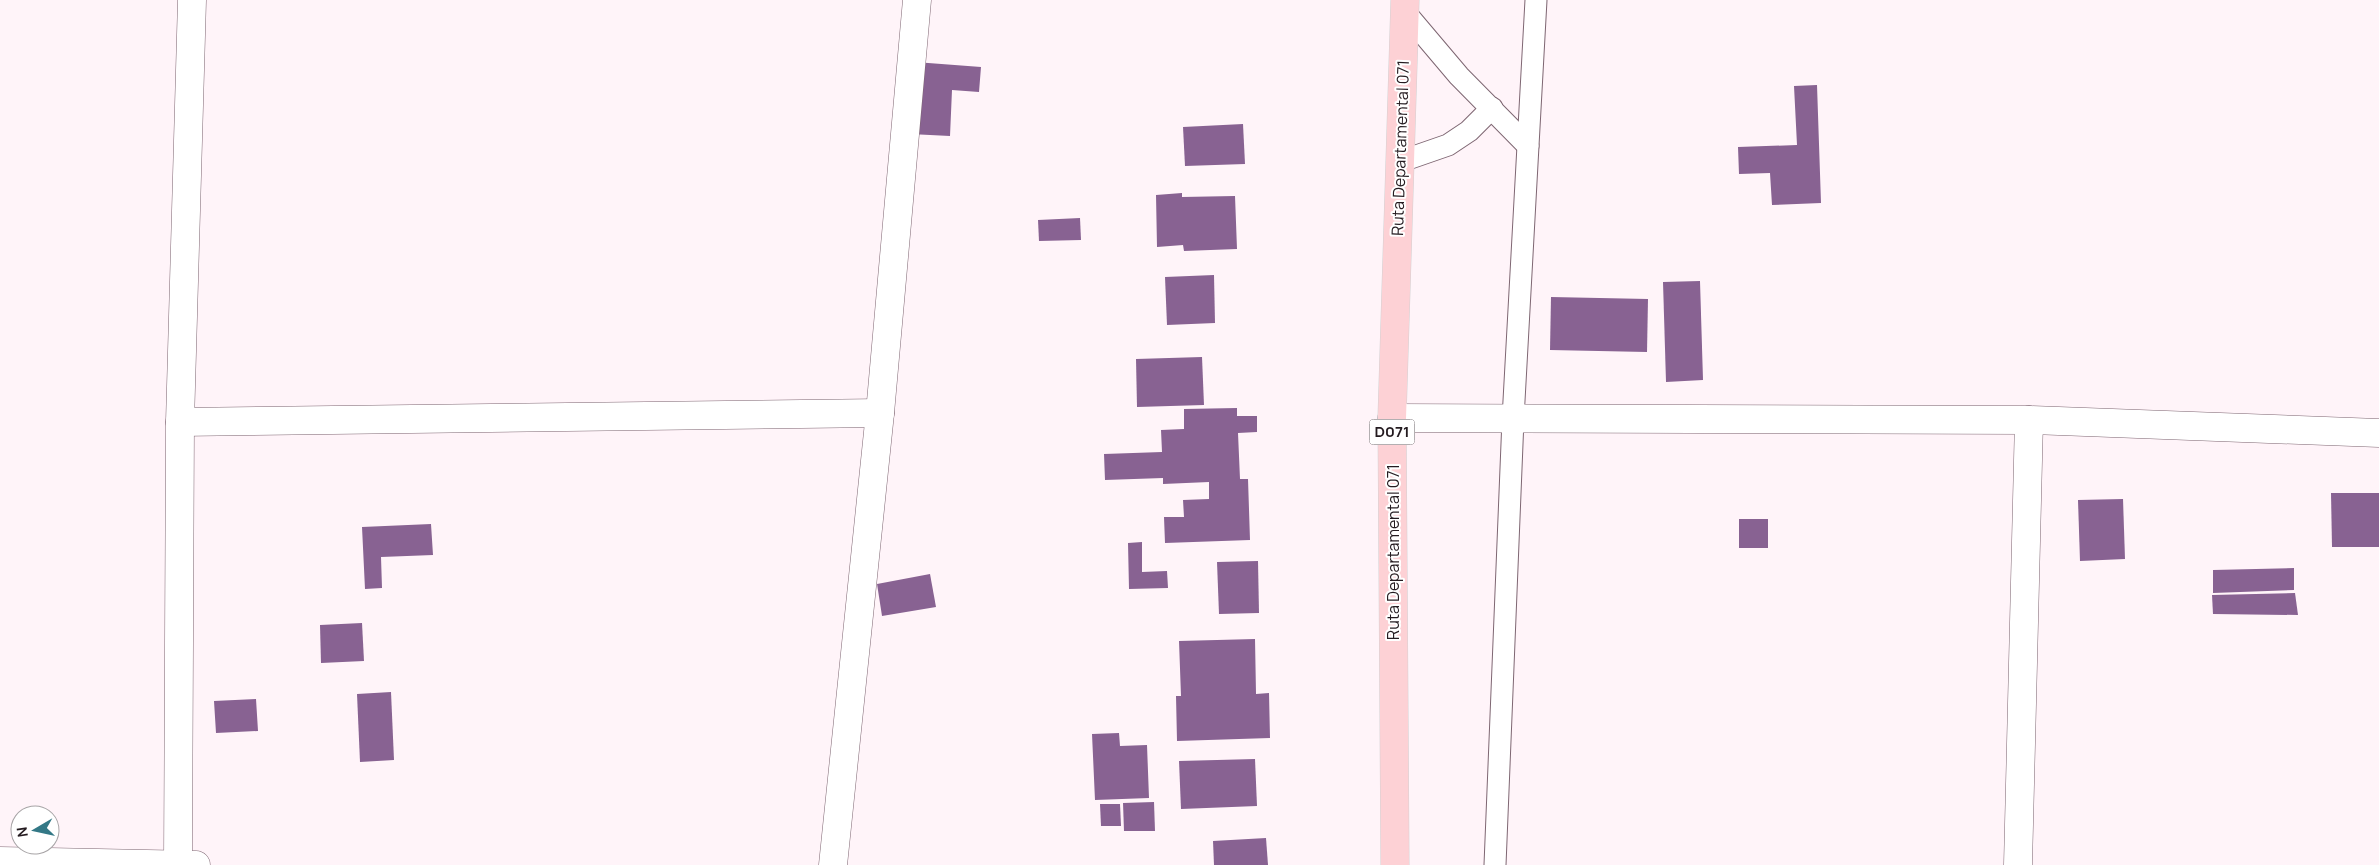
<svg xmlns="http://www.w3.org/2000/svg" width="2379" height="865" font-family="Manrope,sans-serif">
  <rect width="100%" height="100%" fill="#fff4f9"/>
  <g fill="#886292">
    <polygon points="915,62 981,67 979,92 952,90 950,136 910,134"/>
    <polygon points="1817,85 1821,203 1772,205 1770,173 1739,174 1738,147 1797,145 1794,86"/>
    <polygon points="1243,124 1245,164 1185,166 1183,127"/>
    <polygon points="1182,193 1182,197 1235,196 1237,249 1184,251 1183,245 1157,247 1156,195"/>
    <polygon points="1080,218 1081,240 1039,241 1038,220"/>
    <polygon points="1214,275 1215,323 1167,325 1165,277"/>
    <polygon points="1700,281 1703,380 1666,382 1663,282"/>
    <polygon points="1551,297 1648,299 1647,352 1550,350"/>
    <polygon points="1202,357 1204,405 1137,407 1136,359"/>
    <polygon points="1237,408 1237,416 1257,416 1257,432 1238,433 1240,479 1248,479 1250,540 1165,543 1164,517 1184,517 1183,500 1209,499 1209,482 1163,484 1163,478 1105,480 1104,454 1162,452 1161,430 1184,429 1184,409"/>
    <polygon points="2331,493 2379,493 2379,547 2332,547"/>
    <polygon points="2123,499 2125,559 2080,561 2078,500"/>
    <rect x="1739" y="519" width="29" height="29"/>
    <polygon points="431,524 433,555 381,557 382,588 365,589 362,527"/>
    <polygon points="1142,542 1142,572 1167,571 1168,588 1129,589 1128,543"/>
    <polygon points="1258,561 1259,613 1219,614 1217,562"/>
    <polygon points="2294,568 2294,590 2213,593 2213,570"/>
    <polygon points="930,574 936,607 882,616 877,584"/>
    <polygon points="2295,593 2298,615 2213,614 2212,595"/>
    <polygon points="362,623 364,661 321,663 320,625"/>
    <polygon points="1255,639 1256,694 1269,693 1270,738 1177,741 1176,696 1181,696 1179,641"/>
    <polygon points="391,692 394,760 360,762 357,694"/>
    <polygon points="256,699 258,731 216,733 214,701"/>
    <polygon points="1119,733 1120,746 1147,745 1149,798 1095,800 1092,734"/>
    <polygon points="1255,759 1257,806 1181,809 1179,761"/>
    <polygon points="1154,802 1155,831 1124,831 1123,803"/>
    <polygon points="1100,804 1120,804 1121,826 1101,826"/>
    <polygon points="1266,838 1268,865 1214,865 1213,841"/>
  </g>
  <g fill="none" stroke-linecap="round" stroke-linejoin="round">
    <g stroke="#7e6672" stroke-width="23">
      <g id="lane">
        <polyline points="1404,11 1459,76 1528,146"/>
        <polyline points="1399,162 1448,145 1469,131 1492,108"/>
        <polyline points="1495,865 1513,419 1536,0"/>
      </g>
    </g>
    <g stroke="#7e6672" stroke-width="29">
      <g id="street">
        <polyline points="1392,418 2029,420 2379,433"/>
        <polyline points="180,422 880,413"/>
        <polyline points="0,861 196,865"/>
        <polyline points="178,865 180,422 192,0"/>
        <polyline points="833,865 880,413 917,0"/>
        <polyline points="2018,865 2029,420"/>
      </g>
    </g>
    <g stroke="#d3d1d2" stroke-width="29">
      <polyline id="primary" points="1395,865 1392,418 1405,0"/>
    </g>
    <use href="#lane" stroke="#fff" stroke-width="21"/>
    <use href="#street" stroke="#fff" stroke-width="28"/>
    <use href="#primary" stroke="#fdd1d5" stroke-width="28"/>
  </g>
  <g text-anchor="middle" stroke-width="4" stroke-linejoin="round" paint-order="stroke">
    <rect fill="#fff" stroke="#665f63" stroke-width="1" x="1369.5" y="419.5" width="45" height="25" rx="4"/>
    <g font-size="15" font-weight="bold" fill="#241b20">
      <text x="1392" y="437">D071</text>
    </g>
    <g font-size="16" fill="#241b20" stroke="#fff">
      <text transform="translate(1400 148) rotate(-88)" y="6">Ruta Departamental 071</text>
      <text transform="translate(1393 552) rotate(-90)" y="6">Ruta Departamental 071</text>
    </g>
  </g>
  <g transform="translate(35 830) rotate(261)"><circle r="24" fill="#ffffff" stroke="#a7a4a6"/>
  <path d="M0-4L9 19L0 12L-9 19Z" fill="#337886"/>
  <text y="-8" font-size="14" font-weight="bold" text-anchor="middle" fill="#241b20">N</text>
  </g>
</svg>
